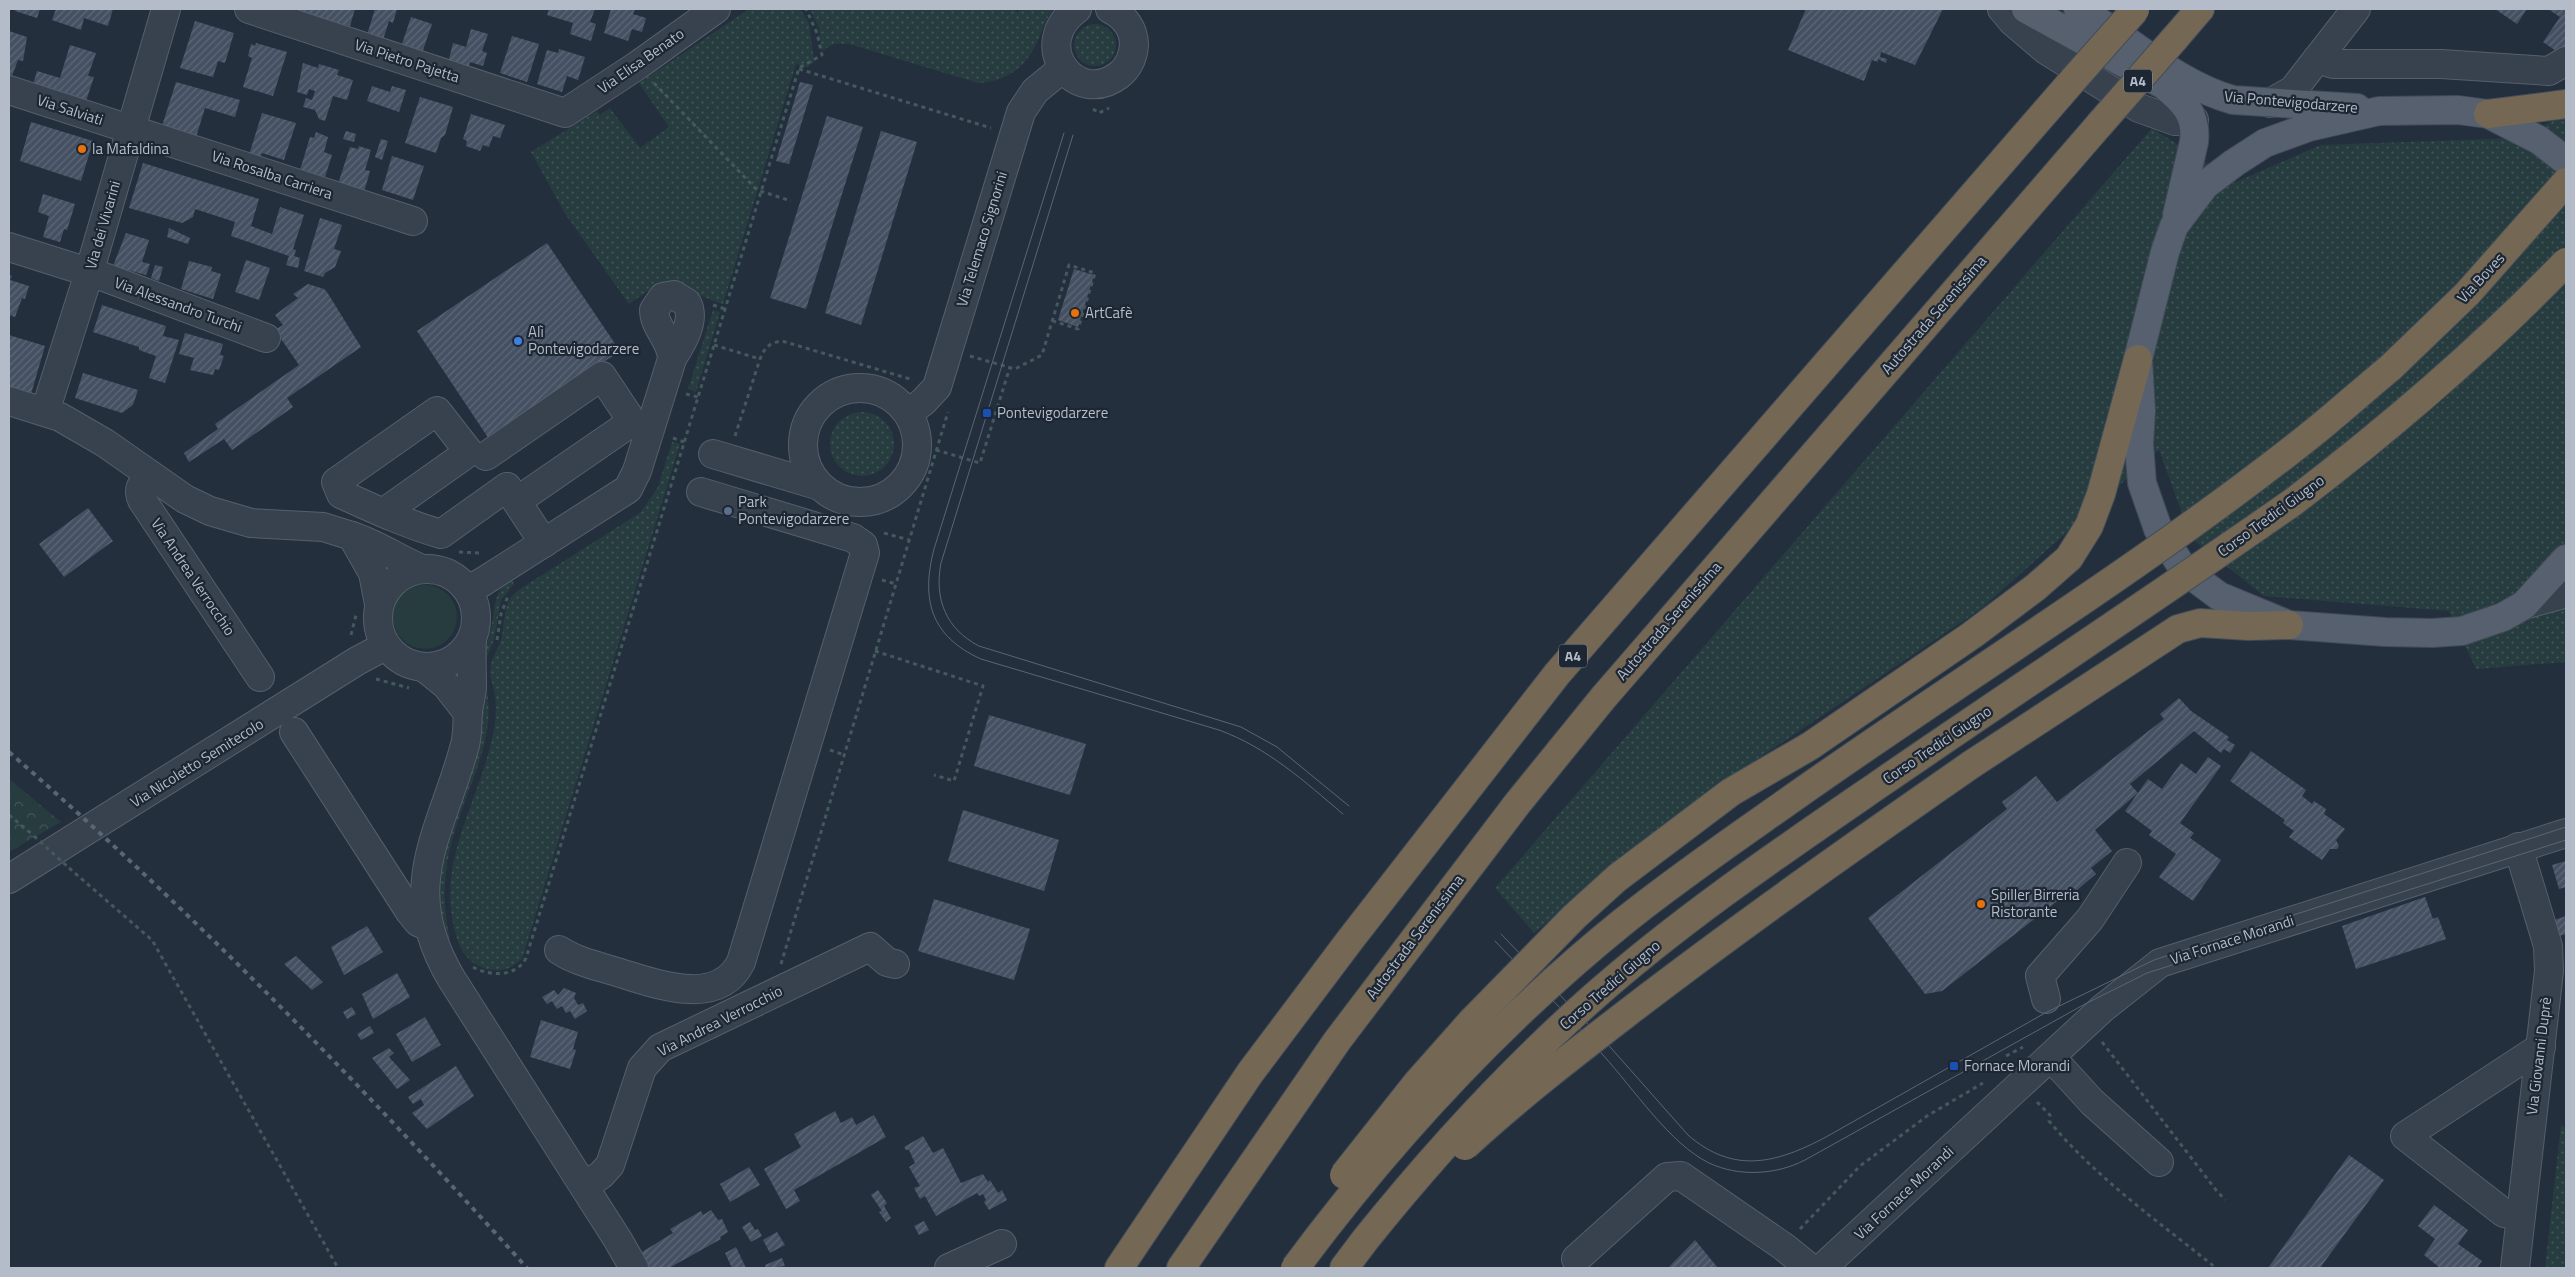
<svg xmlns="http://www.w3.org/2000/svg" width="2575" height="1277" font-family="'Titillium Web',sans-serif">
  <defs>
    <pattern id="grass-dots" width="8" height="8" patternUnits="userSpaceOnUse" patternTransform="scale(1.25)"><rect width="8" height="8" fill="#263c3f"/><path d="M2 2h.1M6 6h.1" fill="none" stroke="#435659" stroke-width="1.8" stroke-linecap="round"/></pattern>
    <pattern id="forest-crowns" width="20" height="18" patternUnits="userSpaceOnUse" patternTransform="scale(1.25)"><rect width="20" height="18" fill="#263c3f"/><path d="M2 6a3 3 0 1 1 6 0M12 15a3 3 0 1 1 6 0" fill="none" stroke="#435659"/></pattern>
    <pattern id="building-hatch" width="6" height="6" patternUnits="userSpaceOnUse" patternTransform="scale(1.25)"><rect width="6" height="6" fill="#455162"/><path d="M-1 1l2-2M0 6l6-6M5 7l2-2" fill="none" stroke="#5d6877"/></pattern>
  </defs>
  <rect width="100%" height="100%" fill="#242f3e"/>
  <g fill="url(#grass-dots)">
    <path d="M 749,9 L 800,9 L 809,23 L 814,61 L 808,67 L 796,64 L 723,304 C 670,288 686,263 629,304 L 564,212 L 531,152 L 597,111 L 600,115 L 610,108 L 640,148 L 669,127 L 639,83 Z"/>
    <path d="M 810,9 L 1014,9 L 1018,13 L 1019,9 L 1054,9 C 1046,18 1043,29 1038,40 C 1027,66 1007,82 978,83 L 849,44 L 834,44 L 821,51 L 819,28 Z"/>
    <circle cx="1095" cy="45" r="21"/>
    <polygon points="2566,114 2566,662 2476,669 2449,611 2264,596 2191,538 2159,450 1981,609 1692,803 1534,933 1495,888 2152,128 2236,182 2321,145 2519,138"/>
    <polygon points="713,310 720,312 696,392 688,389"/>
    <circle cx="862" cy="444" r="32"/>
    <path d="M 672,442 L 680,444 L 522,959 C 509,970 498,974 481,967 C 466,961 459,947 455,932 C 436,861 479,802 493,735 C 496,721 497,704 494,690 C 493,684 490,678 490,672 C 490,659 498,651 501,640 C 506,622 501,605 517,591 L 641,512 L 658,487 Z"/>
    <path d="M 510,577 L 514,584 L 501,600 L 494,640 L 484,664 L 480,659 C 484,650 488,642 490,633 C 497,609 490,597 510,577 Z"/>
    <path d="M 487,691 C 494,734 476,770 462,810 C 446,852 439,893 450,938 L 446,939 C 439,908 436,876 445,844 C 459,791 485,749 482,692 Z"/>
    <polygon points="2561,1125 2566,1128 2566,1268 2545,1268"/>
  </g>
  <polygon fill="url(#forest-crowns)" points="9,779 61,822 9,852"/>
  <circle fill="#263c3f" cx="425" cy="617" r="32"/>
  <g fill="url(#building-hatch)">
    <polygon points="16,9 40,9 37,18 15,11"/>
    <polygon points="56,9 113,9 108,26 84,18 81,30 52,20"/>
    <polygon points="280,9 355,9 350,26 345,25 344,28"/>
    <polygon points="375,9 397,9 393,23 389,21 383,40 367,35"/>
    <polygon points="549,9 595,9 590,22 596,24 591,41 570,34 573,23 547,15"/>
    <polygon points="611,9 635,9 633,14 646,18 642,32 632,29 628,41 604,33"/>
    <polygon points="1806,9 1943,9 1915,65 1881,52 1880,57 1887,59 1886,63 1878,59 1878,62 1872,60 1864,81 1788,50"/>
    <polygon points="2495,9 2527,9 2517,24"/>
    <polygon points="2548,9 2566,9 2566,49 2562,55 2543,42 2560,17"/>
    <polygon points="411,17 432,24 422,53 401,47"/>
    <polygon points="195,21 234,33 225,63 218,61 213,77 180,68"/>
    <polygon points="471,29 488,34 482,51 487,53 483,66 470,62 468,69 448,63 453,43 466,47"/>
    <polygon points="9,31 27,37 23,61 18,60 12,76 9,75"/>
    <polygon points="512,36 539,44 527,82 500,73"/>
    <polygon points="256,43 287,52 273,96 243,87 252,58 248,56 251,44 255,46"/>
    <polygon points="70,45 96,53 88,76 94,77 86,101 33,85 37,71 60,78"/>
    <polygon points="559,49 585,57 578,80 567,76 562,92 537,84 547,50 558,53"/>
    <polygon points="303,63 318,68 319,64 339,70 337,75 353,80 347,100 333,96 325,121 319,119 315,110 303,107 306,98 312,100 315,91 309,89 307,95 297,92"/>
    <polygon points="176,82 240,100 235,117 205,108 196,137 162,126"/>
    <polygon points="800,82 813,85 789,164 776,161"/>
    <polygon points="372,86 390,92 392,86 406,90 399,112 367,101"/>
    <polygon points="420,97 453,107 445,135 441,138 436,153 405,143"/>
    <polygon points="262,113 296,123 284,160 262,153 260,159 249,155"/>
    <polygon points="471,114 505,125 500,138 493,136 489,147 483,145 480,151 466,146 467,141 463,139"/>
    <polygon points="827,116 863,127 806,309 770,298"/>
    <polygon points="31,122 93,141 81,181 20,161"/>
    <polygon points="346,131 356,134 354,142 343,139"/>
    <polygon points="881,131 917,142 861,325 825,313"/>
    <polygon points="316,132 328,137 324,152 332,155 325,177 300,170 310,137 314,138"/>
    <polygon points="381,139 388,141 382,160 375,157"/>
    <polygon points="359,146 371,150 365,170 370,171 364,192 338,184 350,147 358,149"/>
    <polygon points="392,156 424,166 413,200 382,190"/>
    <polygon points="143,163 259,199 251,226 272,234 280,207 304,215 293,249 296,250 294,256 300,258 298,268 286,265 289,256 231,236 235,222 195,209 193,217 182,223 129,208"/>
    <polygon points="43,194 75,204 67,230 64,229 60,242 43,237 49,216 38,212"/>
    <polygon points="320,218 342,225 334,249 341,251 335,267 325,273 323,277 304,271"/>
    <polygon points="169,228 190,238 188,244 167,237"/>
    <polygon points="126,233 149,240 142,262 150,264 146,275 113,266"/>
    <polygon points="547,243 620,351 489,439 417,331"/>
    <polygon points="246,260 270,268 259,300 235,292"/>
    <polygon points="189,261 212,267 211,271 221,274 213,299 181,289"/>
    <polygon points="155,265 163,267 159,281 151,278"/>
    <polygon points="1074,269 1094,275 1078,327 1058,320"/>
    <polygon points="9,275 12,276 10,280 29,286 25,299 22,298 15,317 9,315"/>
    <polygon points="308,284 324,289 327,292 361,347 287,398 293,407 232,450 224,439 189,462 184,453 218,429 215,424 299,365 275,330 283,325 275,315 298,298 293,294"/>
    <polygon points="102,305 166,326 163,336 179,340 165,383 149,378 156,356 139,350 139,347 93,332"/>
    <polygon points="185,333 223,344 220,355 224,356 219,370 215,369 213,375 190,370 194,358 179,354"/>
    <polygon points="9,335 45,346 31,394 9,387"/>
    <polygon points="83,373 138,390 133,405 122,413 75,398"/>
    <polygon points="88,508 113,541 64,577 39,544"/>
    <polygon points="2179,698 2191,711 2229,737 2227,740 2235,745 2230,753 2224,749 2221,753 2194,731 2130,784 2138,793 2095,830 2112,851 2091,868 2096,874 2076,891 2074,888 1942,991 1925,994 1868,918 2007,809 2002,802 2036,776 2057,802 2164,719 2160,714"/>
    <polygon points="989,715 1086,744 1070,795 974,766"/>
    <polygon points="2251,751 2306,790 2302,796 2312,804 2314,801 2326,809 2324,814 2345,829 2336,840 2339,846 2337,849 2330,849 2322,860 2289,837 2294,831 2283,823 2285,820 2230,781"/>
    <polygon points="2208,757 2221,766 2180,823 2194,833 2190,838 2221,860 2193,901 2159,877 2176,854 2149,835 2152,831 2125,811 2148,779 2162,789 2181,763 2196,774"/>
    <polygon points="963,810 1059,840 1044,891 948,861"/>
    <polygon points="2566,861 2566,887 2559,889 2552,865"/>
    <polygon points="2425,897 2433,919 2438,917 2446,939 2356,969 2342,926"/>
    <polygon points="934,899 1030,929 1014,980 918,951"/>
    <polygon points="2566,916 2566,934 2553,938 2548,922"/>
    <polygon points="367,926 383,952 344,975 331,947"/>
    <polygon points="296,956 323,982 312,990 284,964"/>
    <polygon points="397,973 410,997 373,1019 362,994"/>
    <polygon points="564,988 576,993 574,998 578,1005 583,1003 587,1011 575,1019 570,1011 566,1013 562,1006 557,1009 552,1001 547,1004 542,997 554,990 558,995"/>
    <polygon points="352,1007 356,1014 347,1019 343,1012"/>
    <polygon points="425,1017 441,1045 412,1062 396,1034"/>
    <polygon points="541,1020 578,1032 573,1049 576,1050 570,1069 530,1057"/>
    <polygon points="370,1026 374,1033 361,1040 357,1034"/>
    <polygon points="389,1048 394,1053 389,1057 410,1080 397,1089 372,1058"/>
    <polygon points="456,1066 474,1096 427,1129 412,1113 424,1105 421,1099 413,1104 408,1097"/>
    <polygon points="835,1111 841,1123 852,1117 856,1125 874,1115 886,1137 794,1190 800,1201 786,1209 764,1169 801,1147 794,1134"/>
    <polygon points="923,1136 933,1153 943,1148 961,1183 983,1174 988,1182 990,1180 998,1193 1002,1190 1007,1200 989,1210 984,1202 986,1200 983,1194 979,1196 977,1193 936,1216 925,1196 920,1199 914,1188 920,1186 909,1167 915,1163 909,1150 906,1150 904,1147"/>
    <polygon points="2349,1155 2384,1180 2320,1268 2268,1268"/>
    <polygon points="749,1167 760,1185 730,1202 720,1184"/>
    <polygon points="878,1190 887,1203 884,1206 891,1218 886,1222 879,1212 882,1211 871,1195"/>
    <polygon points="2434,1205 2468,1230 2458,1244 2482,1261 2477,1268 2440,1268 2424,1255 2435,1239 2418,1226"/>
    <polygon points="711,1210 718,1220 722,1219 728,1232 720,1237 721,1239 669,1268 647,1268 641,1258 644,1256 642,1252 673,1233 670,1229 701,1211 703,1215"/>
    <polygon points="924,1221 929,1230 919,1235 914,1226"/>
    <polygon points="750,1222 755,1230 758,1229 762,1236 751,1242 742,1227"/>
    <polygon points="777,1232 785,1245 770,1253 763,1240"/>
    <polygon points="1695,1240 1718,1268 1668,1268"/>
    <polygon points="736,1247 746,1268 732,1268 725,1253"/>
    <polygon points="782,1258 785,1266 766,1268 765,1265"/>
  </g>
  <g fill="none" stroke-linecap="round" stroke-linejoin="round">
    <g stroke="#565f6c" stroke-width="30">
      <g id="minor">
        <polyline points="249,9 565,113 638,65 716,9"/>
        <path d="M 1077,9 C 1028,45 1076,108 1119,75 C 1128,68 1133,57 1134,45 C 1134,29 1124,16 1110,9"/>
        <polyline points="2002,9 2012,21 2046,50 2139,108 2175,121 2194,120"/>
        <polyline points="2317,59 2333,64 2441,64 2549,71 2566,61"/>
        <polyline points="9,90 413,221"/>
        <polyline points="2270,103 2293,90 2356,9"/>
        <polyline points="9,247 104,277 266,338"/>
        <circle cx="860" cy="445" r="57"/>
        <polyline points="9,401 60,417 105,443 185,499 210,511 251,523 323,527 352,536"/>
        <polyline points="45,412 89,273 166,9"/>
        <polyline points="908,413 923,402 937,387 1021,112 1035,91 1063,68"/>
        <polyline points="713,454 820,486"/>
        <polyline points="486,456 602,376 628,415 626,426 517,501"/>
        <path d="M 149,476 C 142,484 137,489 142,500 L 260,677"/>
        <polyline points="507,487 544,543"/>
        <path d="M 383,513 L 469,452 L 437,411 L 336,482 L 341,494 C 374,509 406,524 441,534 L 507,487"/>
        <circle cx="427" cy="618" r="49"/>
        <path d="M 467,589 L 481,583 L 628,489 L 637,471 L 672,359 L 673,357 C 682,343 696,320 687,303 L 674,295 L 663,297 L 654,310 C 654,328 672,340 672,359"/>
        <path d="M 379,604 L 373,573 L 352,536 C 377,544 398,559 422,569"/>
        <polyline points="2524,605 2560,595 2566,590"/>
        <path d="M 472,639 C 471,656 472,672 472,688 C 471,696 469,704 468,711 C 467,723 468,733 465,745 C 441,834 397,886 451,978 L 618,1240 L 634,1268"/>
        <polyline points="425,668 446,685 468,713"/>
        <polyline points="294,732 410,912 418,922 429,927"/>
        <polyline points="9,879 357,661 385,646"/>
        <path d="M 559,950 C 577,962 598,966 617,972 C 654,983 718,1009 741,962 L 865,553 L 863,545 L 853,538 L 701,492"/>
        <polyline points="2046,999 2040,976 2090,919 2127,863"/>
        <polyline points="2051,1057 2092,1102 2159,1162"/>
        <polyline points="584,1186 601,1175 610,1165 642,1068 660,1048 870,947 887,962 895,964"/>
        <polyline points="2521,1215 2504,1213 2405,1136 2541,1047"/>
        <polyline points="1576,1259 1667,1177 1681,1176 1784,1247 1810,1268"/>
        <polyline points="949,1268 1002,1244"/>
        <polyline points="1822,1268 2103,1008 2160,963 2566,833"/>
        <polyline points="2515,1268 2549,971 2548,946 2518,847"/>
      </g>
    </g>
    <g stroke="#414a57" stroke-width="30">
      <g id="major">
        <path d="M 2026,9 L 2164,85 C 2184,102 2197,114 2194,142 L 2177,215"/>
        <path d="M 2078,9 C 2130,38 2175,84 2233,100 L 2357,108"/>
        <polyline points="2566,161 2539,140 2488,114 2458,110 2379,111 2309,127 2265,143 2234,163 2205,185 2174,226 2165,252 2138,359 2141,411 2139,444 2142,483 2158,529 2184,570 2219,596 2289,625 2385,632 2432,633 2462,631 2503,617 2524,605 2566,559"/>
      </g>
    </g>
    <g stroke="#434c59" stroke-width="30">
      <g id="highway">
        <polyline points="2176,37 2200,9"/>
        <polyline points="2488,114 2566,104"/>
        <polyline points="2390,368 2467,294 2566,182"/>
        <polyline points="1810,746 1972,635 2036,587 2069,558 2089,526 2101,494 2138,359"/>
        <polyline points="1972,764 2178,629 2200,623 2249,626 2289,625"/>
        <polyline points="1119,1268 1250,1073 1350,940 1557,674 2073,80"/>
        <polyline points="1181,1268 1337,1041 1517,804 1603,698 2099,125"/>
        <polyline points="1344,1268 1365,1240"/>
      </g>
    </g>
    <g stroke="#44595c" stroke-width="3" stroke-dasharray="4 4" stroke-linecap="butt">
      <polyline points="799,69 991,128"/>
      <polyline points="654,83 757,190 791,201"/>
      <polyline points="1093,109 1099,113 1109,108"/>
      <polyline points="713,305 725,309"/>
      <polyline points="714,345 760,359"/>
      <polyline points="970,356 1015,369 1042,355 1069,265 1095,273 1078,329 1053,321"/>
      <polyline points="686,394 698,397"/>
      <path d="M 735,436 L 760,359 C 765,347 769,343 782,341 L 910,379"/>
      <polyline points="673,438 684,442"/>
      <polyline points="936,450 980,463 1010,367"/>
      <polyline points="884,533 909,540"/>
      <polyline points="459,552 480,553"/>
      <polyline points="882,580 896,584"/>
      <polyline points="351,635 356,615"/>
      <polyline points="497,640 501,614 508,596"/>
      <polyline points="875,651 983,686 954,781 934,775"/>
      <polyline points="376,679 409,688"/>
      <polyline points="830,750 844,755"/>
      <polyline points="9,815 33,835"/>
      <polyline points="69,868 152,940 338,1268"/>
      <polyline points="781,964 948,412"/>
      <path d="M 473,967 C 489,976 516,978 526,958 L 799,68 L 822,55 L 817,33 L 806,9"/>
      <polyline points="2102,1042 2216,1190 2225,1200"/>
      <polyline points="2006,1056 2023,1047"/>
      <path d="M 2037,1102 L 2050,1115 L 2049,1121 C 2096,1178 2159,1222 2216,1268"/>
      <polyline points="1800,1229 1860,1166 1927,1116 1983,1083"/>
    </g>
    <use href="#minor" stroke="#38414e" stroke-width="28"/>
    <use href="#major" stroke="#56606e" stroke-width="28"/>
    <use href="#highway" stroke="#746855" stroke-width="28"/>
    <g stroke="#5a6575" stroke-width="1">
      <path d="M 1064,133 L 934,549 C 921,599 930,636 981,659 L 1219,730 C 1268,748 1304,781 1343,814"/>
      <path d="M 1073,135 L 941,563 C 934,599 946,629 979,646 L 1241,727 L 1277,747 L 1349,806"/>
      <path d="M 1501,934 L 1611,1048 L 1688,1135 C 1734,1175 1777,1163 1826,1137 L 2045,1013 L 2154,960 L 2566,827"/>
      <path d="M 1495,941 C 1531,979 1569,1015 1603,1055 C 1633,1088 1670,1144 1709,1163 C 1739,1177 1776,1175 1805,1160 L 2085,1004 L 2147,973 L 2566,840"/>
    </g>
    <path stroke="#5a6575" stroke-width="4" stroke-dasharray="5 5" stroke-linecap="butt" d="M 9,752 C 194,913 363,1086 527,1268"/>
    <g stroke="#434c59" stroke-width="30" stroke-linecap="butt">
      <g id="highway-bridge">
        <polyline points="2073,80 2135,10"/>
        <polyline points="2099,125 2176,37"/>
        <path d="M 1465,1146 C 1518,1097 1574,1054 1631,1010 C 1743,924 1857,844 1972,764"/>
        <polyline points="1344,1175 1417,1083 1472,1021 1574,917 1617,878 1731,792 1810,746"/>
        <path d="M 1365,1240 C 1434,1154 1508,1073 1590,1000 C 1680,920 1779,853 1878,785 C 2016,690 2156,598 2293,502 C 2390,428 2481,350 2566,262"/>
        <path d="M 1295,1268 C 1390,1140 1499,1022 1624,921 C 1680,876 1739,836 1797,795 C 1967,675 2145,566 2308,437 C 2336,415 2362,391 2390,368"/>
      </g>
    </g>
    <polyline stroke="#44595c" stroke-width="3" stroke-dasharray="4 4" stroke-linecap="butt" points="34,836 69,868"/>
    <use href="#highway-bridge" stroke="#746855" stroke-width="28"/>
  </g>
  <g fill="#e8710a" stroke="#1d2633" stroke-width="2">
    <circle cx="82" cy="149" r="5"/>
    <circle cx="1075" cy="313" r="5"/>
    <circle cx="1981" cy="904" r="5"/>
  </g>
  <circle fill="#3f7fe0" stroke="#1d2633" stroke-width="2" cx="518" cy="341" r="5"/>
  <g fill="#1a4fb4" stroke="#1d2633" stroke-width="2">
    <rect x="982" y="408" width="10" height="10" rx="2.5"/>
    <rect x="1949" y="1061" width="10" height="10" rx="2.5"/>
  </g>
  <circle fill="#5c6f8a" stroke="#1d2633" stroke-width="2" cx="728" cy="511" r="5"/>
  <g text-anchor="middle" stroke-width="4.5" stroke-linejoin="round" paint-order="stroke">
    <g fill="#1d2633" stroke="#878f9c" stroke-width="1">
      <rect x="2124" y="69.5" width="28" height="23" rx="4"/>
      <rect x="1559" y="644.5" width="28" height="23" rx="4"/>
    </g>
    <g font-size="14" font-weight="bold" fill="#b4bcc9">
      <text x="2138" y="86">A4</text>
      <text x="1573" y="661">A4</text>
    </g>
    <g font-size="15" fill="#b4bcc9" stroke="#1d2633">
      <text transform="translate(407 61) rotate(18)" y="5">Via Pietro Pajetta</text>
      <text transform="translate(641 61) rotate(-35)" y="5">Via Elisa Benato</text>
      <text transform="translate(2291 102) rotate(5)" y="5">Via Pontevigodarzere</text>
      <text transform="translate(70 110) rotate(18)" y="5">Via Salviati</text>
      <text transform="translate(272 175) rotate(18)" y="5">Via Rosalba Carriera</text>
      <text transform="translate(103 225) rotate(-74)" y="5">Via dei Vivarini</text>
      <text transform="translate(982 239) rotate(-73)" y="5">Via Telemaco Signorini</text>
      <text transform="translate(2481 278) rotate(-47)" y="5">Via Boves</text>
      <text transform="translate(178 305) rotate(20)" y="5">Via Alessandro Turchi</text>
      <text transform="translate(1934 315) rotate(-49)" y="5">Autostrada Serenissima</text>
      <text transform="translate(2271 516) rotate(-36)" y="5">Corso Tredici Giugno</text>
      <text transform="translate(193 577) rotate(56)" y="5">Via Andrea Verrocchio</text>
      <text transform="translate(1669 621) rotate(-49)" y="5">Autostrada Serenissima</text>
      <text transform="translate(1937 745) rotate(-34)" y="5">Corso Tredici Giugno</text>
      <text transform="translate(197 763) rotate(-32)" y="5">Via Nicoletto Semitecolo</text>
      <text transform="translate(1415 937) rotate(-53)" y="5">Autostrada Serenissima</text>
      <text transform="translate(2232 940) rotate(-18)" y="5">Via Fornace Morandi</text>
      <text transform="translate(1610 985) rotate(-41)" y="5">Corso Tredici Giugno</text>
      <text transform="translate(720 1021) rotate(-27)" y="5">Via Andrea Verrocchio</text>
      <text transform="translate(2539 1056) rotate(-83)" y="5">Via Giovanni Duprè</text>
      <text transform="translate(1904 1193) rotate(-43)" y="5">Via Fornace Morandi</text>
    </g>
    <g font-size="15" fill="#b4bcc9" stroke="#1d2633" text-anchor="start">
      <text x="92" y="154">la Mafaldina</text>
      <text x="1085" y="318">ArtCafè</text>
      <text x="528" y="337">Alì<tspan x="528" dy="17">Pontevigodarzere</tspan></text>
      <text x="997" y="418">Pontevigodarzere</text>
      <text x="738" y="507">Park<tspan x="738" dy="17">Pontevigodarzere</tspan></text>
      <text x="1991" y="900">Spiller Birreria<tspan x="1991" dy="17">Ristorante</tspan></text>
      <text x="1964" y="1071">Fornace Morandi</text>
    </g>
  </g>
  <rect width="2575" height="1277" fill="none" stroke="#b4bcc9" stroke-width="20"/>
</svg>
